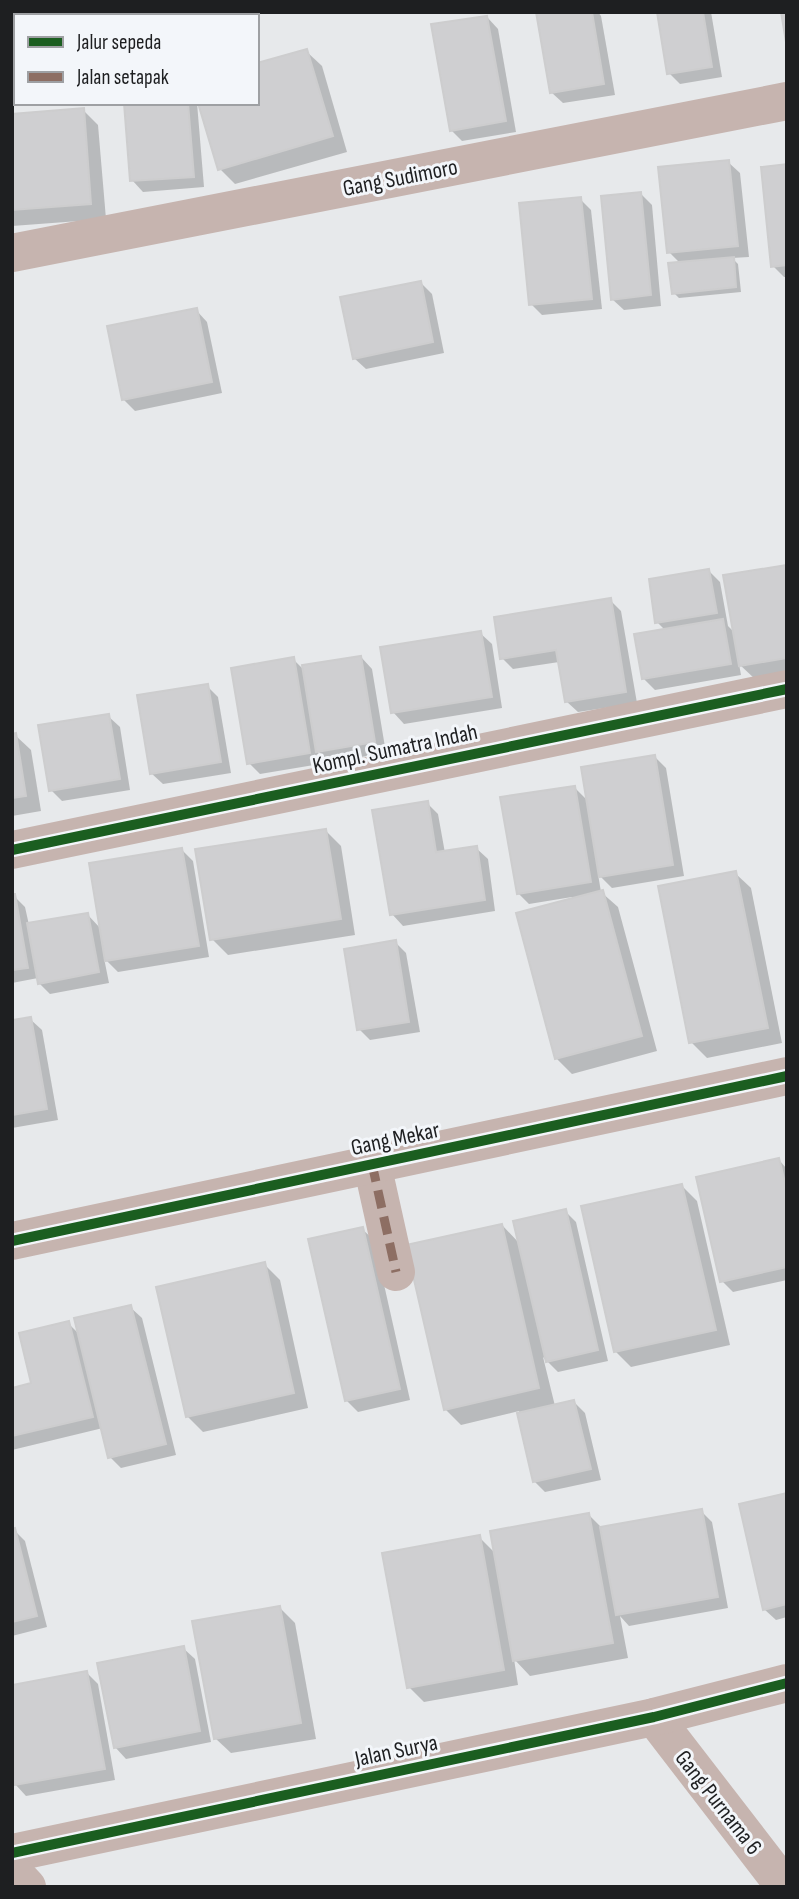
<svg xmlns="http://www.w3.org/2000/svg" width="799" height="1899" font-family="'Sofia Sans Condensed',sans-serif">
  <rect width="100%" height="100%" fill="#e7e9eb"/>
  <g fill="#0003">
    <polygon points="185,12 261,12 249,16 187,16"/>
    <polygon points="542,12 598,12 601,16 615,95 563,103 551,92"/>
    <polygon points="659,12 711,12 722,77 680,84 669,73"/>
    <polygon points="487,17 498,29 516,132 462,141 451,130"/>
    <polygon points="306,51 322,66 347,152 235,184 220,169 257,103"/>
    <polygon points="126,103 197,103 204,187 143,192 132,180"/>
    <polygon points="83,110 98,125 106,219 12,226 12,116"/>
    <polygon points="728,162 740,173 749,257 732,258 738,264 741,292 679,298 674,293 681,264 669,252"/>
    <polygon points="787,166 787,277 784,277 773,266"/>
    <polygon points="640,193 652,205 661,306 624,310 612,299"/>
    <polygon points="580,199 591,210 602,309 542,315 531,304"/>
    <polygon points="421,283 432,294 444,353 366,369 354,358"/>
    <polygon points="196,310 207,322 222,393 135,411 123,399"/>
    <polygon points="787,567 787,675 756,680 739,664 741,675 655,690 644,679 666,631 657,622 709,571 720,582 728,626 735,633"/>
    <polygon points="610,600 621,611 637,703 578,712 566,701 559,662 513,669 502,658"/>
    <polygon points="480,633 492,644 502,708 404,724 393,712"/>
    <polygon points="361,657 372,669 386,753 329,762 318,751 320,764 260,774 249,763 293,659 305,671"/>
    <polygon points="207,686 218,697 231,773 163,784 151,773"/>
    <polygon points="108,716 120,727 130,790 62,801 51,790"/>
    <polygon points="12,735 15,735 31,750 41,811 12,816"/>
    <polygon points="655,757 666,768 684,876 612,888 598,874 601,892 618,907 657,1051 572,1074 557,1059 572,897 529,904 518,893 575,788 589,802"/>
    <polygon points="427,803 438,814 445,853 476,848 488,859 495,911 403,926 392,914"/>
    <polygon points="326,831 341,846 355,935 228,955 212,939"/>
    <polygon points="182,850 193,861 209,957 118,972 104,958 109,983 50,994 39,983 38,978 12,983 12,896 14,896 25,907 29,925 87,914 101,929"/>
    <polygon points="735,873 751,888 782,1043 707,1058 691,1042"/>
    <polygon points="395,942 406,953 420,1032 370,1040 359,1029"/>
    <polygon points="30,1019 42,1030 58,1120 12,1128 12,1022"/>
    <polygon points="779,1160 787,1169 787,1280 733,1292 722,1281"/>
    <polygon points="682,1186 697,1201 730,1345 631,1367 616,1352"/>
    <polygon points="565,1211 576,1222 608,1361 558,1372 543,1357 555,1406 574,1402 585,1413 601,1480 545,1492 534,1481 519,1411 461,1425 445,1409 502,1225 520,1244"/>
    <polygon points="362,1229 374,1240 410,1400 358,1412 347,1401"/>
    <polygon points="264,1264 280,1280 308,1408 203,1432 187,1416"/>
    <polygon points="130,1307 142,1318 176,1455 121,1468 110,1457 103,1428 12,1450 12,1390 33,1384 68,1323 79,1334"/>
    <polygon points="787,1495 787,1617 776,1620 764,1609"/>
    <polygon points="701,1511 712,1522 728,1608 629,1626 620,1616 628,1658 530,1676 514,1659 518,1685 424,1702 409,1687 479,1537 496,1554 589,1515 603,1529"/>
    <polygon points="14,1530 25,1541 47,1627 12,1636 12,1531"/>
    <polygon points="279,1607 295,1623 316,1739 231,1753 215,1738"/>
    <polygon points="183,1648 195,1659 211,1742 126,1759 115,1747"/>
    <polygon points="87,1673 98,1684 115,1780 26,1796 15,1784 12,1768 12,1686"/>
  </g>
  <g fill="#cfcfd1" stroke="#cdcdce" stroke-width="2">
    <polygon points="536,12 592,12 604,84 550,93"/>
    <polygon points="657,12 703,12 712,67 667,74"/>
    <polygon points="781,12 787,12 787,42 786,42"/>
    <polygon points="487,16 506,121 450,131 431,24"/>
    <polygon points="307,49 333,136 218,170 198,103 257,103 257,63"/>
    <polygon points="124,103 188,103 194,177 130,181"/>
    <polygon points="84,108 91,204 12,210 12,114"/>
    <polygon points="729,160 738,246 667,253 658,167"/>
    <polygon points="787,164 787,265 771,267 761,167"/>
    <polygon points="641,192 651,295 611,300 601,196"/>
    <polygon points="581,197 592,299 529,305 519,203"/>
    <polygon points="734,257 736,287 672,294 668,263"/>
    <polygon points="421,281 433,342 353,359 340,297"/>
    <polygon points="197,308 212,382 122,400 107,326"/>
    <polygon points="787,565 787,658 739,666 723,575"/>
    <polygon points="709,569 717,613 655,623 649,579"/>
    <polygon points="611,598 626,692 565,702 556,650 500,659 494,617"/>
    <polygon points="723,619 731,664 642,679 634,634"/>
    <polygon points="481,631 492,697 391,713 380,647"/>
    <polygon points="361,656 375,742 316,752 302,665"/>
    <polygon points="294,657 310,753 247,764 231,668"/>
    <polygon points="208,684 221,762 150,774 137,695"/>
    <polygon points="109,714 120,779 49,791 38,725"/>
    <polygon points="16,733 26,796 12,798 12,734"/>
    <polygon points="655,755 673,865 599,877 581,767"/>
    <polygon points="575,786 591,882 517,894 500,797"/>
    <polygon points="428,801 436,852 477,846 485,900 390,915 372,810"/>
    <polygon points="326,829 341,919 210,940 195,849"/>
    <polygon points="182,848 199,946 105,961 89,863"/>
    <polygon points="736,871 768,1028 689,1043 658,886"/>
    <polygon points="603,890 642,1036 555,1059 516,913"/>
    <polygon points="12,894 15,894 28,968 12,970"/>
    <polygon points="88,913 99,972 38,984 27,923"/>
    <polygon points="396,940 409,1022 357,1030 344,949"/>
    <polygon points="31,1017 47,1109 12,1115 12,1020"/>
    <polygon points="779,1158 787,1191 787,1267 720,1282 696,1177"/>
    <polygon points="682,1184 716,1330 614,1352 581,1206"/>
    <polygon points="566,1209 598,1350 546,1362 513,1221"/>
    <polygon points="502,1224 539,1388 444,1410 406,1245"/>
    <polygon points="363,1227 400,1389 345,1401 308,1239"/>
    <polygon points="265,1262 294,1393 186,1417 156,1287"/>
    <polygon points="131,1305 166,1444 108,1458 74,1318"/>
    <polygon points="69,1321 93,1417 12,1436 12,1388 31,1383 19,1333"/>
    <polygon points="574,1400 591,1469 533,1482 517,1413"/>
    <polygon points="787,1493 787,1604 763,1610 739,1504"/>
    <polygon points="702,1509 718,1597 616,1615 600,1527"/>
    <polygon points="589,1513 613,1643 513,1661 490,1531"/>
    <polygon points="15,1528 37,1616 12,1622 12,1529"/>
    <polygon points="480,1535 504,1670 407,1688 382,1553"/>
    <polygon points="280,1606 301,1723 214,1739 192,1621"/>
    <polygon points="184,1646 200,1731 114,1748 97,1663"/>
    <polygon points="87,1671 105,1769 14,1785 12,1685"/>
  </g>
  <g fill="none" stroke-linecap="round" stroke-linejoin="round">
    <g stroke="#c6b4af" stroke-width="38">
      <polyline points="12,253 787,101"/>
      <polyline points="12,850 787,689"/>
      <polyline points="372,1164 396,1272"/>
      <polyline points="12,1241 787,1076"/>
      <polyline points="654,1717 785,1887"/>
      <polyline points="12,1853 654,1717 787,1683"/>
      <polyline points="12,1871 27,1887"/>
    </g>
    <polyline stroke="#8d6e63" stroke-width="9" stroke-dasharray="18 9" stroke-linecap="butt" points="372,1164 396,1272"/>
    <g stroke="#f3f6fa" stroke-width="15">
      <g id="cycleway">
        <polyline points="12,850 787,689"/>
        <polyline points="12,1241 787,1076"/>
        <polyline points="12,1853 654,1717 787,1683"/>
      </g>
    </g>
    <use href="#cycleway" stroke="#1b5e20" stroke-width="10"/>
  </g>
  <g text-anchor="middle" stroke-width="6" stroke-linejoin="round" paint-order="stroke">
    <g font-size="23" fill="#1e1f21" stroke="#f3f6fa">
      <text transform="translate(400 177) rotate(-11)" y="8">Gang Sudimoro</text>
      <text transform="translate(395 748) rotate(-12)" y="8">Kompl. Sumatra Indah</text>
      <text transform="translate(395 1138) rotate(-12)" y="8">Gang Mekar</text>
      <text transform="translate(396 1750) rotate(-12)" y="8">Jalan Surya</text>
      <text transform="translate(719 1802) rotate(52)" y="8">Gang Purnama 6</text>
    </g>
  </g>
  <rect width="799" height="1899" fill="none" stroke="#1e1f21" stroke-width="28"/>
  <rect x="14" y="14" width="245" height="91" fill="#f3f6fa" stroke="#9ea0a3" stroke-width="2"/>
  <rect x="28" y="37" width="35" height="10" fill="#1b5e20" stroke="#9ea0a3" stroke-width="2"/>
  <text x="77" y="49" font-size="21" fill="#1e1f21">Jalur sepeda</text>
  <rect x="28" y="72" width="35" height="10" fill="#8d6e63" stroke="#9ea0a3" stroke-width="2"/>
  <text x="77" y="84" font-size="21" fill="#1e1f21">Jalan setapak</text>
</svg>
